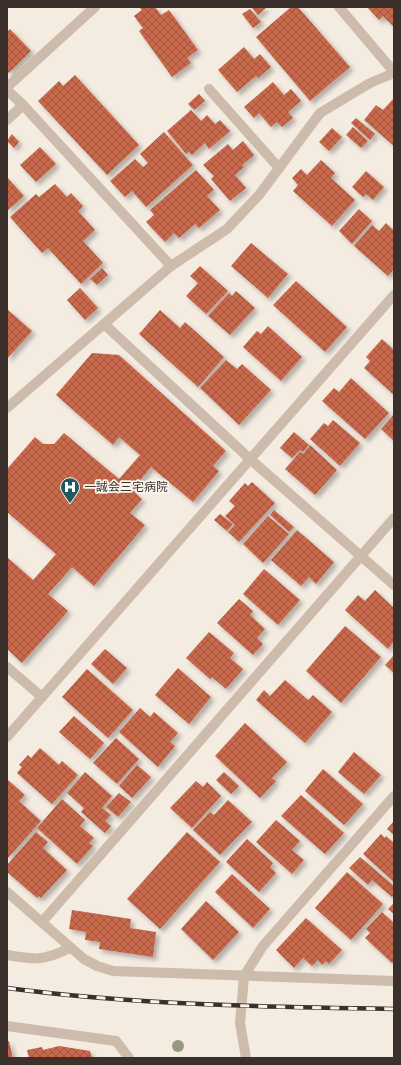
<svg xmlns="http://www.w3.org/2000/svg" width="401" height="1065" font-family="Helvetica,'Noto Sans JP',sans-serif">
  <defs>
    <pattern id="building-cross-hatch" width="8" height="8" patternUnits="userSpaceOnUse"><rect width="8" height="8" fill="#c8694b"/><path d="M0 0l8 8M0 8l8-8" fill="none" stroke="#a4573f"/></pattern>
    <filter id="shadow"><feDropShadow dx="3.5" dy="3.5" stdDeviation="2" flood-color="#0004"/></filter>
  </defs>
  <rect width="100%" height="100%" fill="#f4ebe1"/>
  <g fill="url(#building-cross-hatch)" filter="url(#shadow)">
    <polygon points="139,7 155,7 161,15 169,10 198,50 187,58 191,63 172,77 139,31 143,28 134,16 142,10"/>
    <polygon points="251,7 267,7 258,15"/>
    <polygon points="291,7 298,7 350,67 310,101 256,37"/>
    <polygon points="367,7 394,7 394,27 383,16 379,20"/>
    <polygon points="250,9 261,22 253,28 242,14"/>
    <polygon points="10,29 31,51 9,73 7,71 7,32"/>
    <polygon points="244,47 254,59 260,54 271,67 258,78 256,76 237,92 218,70"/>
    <polygon points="75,75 139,145 107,175 38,101 59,81 63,86"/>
    <polygon points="273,82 284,95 291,89 301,101 288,112 293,118 282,127 277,122 271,127 259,113 254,118 244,107"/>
    <polygon points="199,94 205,101 194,110 188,104"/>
    <polygon points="394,98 394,146 364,120 376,105 383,110"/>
    <polygon points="191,110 201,121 207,115 215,124 220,120 230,131 209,149 205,143 192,155 189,152 186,154 167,131"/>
    <polygon points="356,118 375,134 370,140 351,123"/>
    <polygon points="353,127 368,141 361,148 346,135"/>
    <polygon points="332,128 342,137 329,151 319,142"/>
    <polygon points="164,132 193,165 146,207 132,191 125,197 110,181 135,159 143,167 148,163 140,154"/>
    <polygon points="12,134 19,142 14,148 7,141"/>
    <polygon points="243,141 254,155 242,165 244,167 235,175 246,188 230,201 211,179 214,176 203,165 228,144 233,150"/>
    <polygon points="40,147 56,164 36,182 20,165"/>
    <polygon points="321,160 335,173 331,178 355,200 332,226 293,191 298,185 292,178 301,169 307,175"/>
    <polygon points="196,170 214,190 207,196 220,210 199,228 195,224 179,238 174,233 165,242 146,222 154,215 150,210"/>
    <polygon points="366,171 384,187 373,200 366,194 363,197 352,187"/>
    <polygon points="7,177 24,196 7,211"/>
    <polygon points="55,184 67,197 71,193 83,206 78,211 95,230 83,241 103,263 81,284 48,248 42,253 10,217 36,194 39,197"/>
    <polygon points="359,209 372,221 352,244 339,231"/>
    <polygon points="386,223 394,231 394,269 388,276 354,246 372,225 379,231"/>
    <polygon points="251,243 288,274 268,298 231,266"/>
    <polygon points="200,266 228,291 206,314 186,296 198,283 190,276"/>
    <polygon points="102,268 108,275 97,285 90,279"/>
    <polygon points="296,281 347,327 325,352 273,305"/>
    <polygon points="80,288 98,308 85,320 67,300"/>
    <polygon points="236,291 255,308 230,335 208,316 229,293 232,296"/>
    <polygon points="7,309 32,331 7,359"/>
    <polygon points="160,310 180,328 185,322 224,357 198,387 139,334"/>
    <polygon points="268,326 302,357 281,381 243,347 257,331 261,334"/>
    <polygon points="382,339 394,350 394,395 364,368 370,361 366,357"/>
    <polygon points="92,353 119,355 226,451 213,466 219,471 193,502 151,467 132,490 142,499 130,513 145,525 94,586 72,567 48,594 68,611 22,663 7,649 7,557 33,580 56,554 7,512 7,469 35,437 43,444 54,444 64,433 119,479 140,455 119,437 113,445 56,395"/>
    <polygon points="226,360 237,369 242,364 271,390 239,425 200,388"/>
    <polygon points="351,378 389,413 365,439 322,401 334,388 339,392"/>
    <polygon points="394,414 394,441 381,429"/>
    <polygon points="333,420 360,443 340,466 310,439 324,423 328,426"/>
    <polygon points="294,432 309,445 303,452 300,450 292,458 280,448"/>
    <polygon points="310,445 337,470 315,495 285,469 300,452 303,454"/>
    <polygon points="252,482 275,503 239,542 228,532 235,525 225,516 235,506 229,501 245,483 248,486"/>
    <polygon points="274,510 294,527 289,532 270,515"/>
    <polygon points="220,514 233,524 227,531 214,520"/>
    <polygon points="268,516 289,534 263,563 243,544"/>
    <polygon points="297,530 334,562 316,584 309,577 301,586 271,560"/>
    <polygon points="264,569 300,600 278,625 243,594"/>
    <polygon points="375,590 394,608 394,641 388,649 345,610 358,595 365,601"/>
    <polygon points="239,599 253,611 250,615 265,629 257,638 263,644 253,655 217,623"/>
    <polygon points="345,626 381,657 341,703 306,671"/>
    <polygon points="209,632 234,653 230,658 243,669 226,689 212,677 210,679 186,658"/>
    <polygon points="105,649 127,668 113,684 91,664"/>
    <polygon points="394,655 394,673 385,665"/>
    <polygon points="178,668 211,697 189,724 155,695"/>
    <polygon points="87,669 133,710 108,738 62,697"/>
    <polygon points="285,680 308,700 313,695 332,712 305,743 256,700 264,690 270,696"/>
    <polygon points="140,708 150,717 154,712 178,733 170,742 175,746 158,767 119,732"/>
    <polygon points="74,716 104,743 90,759 59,732"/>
    <polygon points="245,723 287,762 272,778 276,781 260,798 215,756"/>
    <polygon points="116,738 139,759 117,784 93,763"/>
    <polygon points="40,748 59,765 62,761 78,775 52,804 17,773 22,767 19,765 28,755 31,758"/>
    <polygon points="354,752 381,775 364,794 338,772"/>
    <polygon points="137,765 151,777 132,798 119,786"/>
    <polygon points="323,769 363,804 344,825 305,791"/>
    <polygon points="85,772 112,796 102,808 111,815 105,821 111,826 105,833 81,812 84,808 67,793"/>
    <polygon points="224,772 239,786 231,794 216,780"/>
    <polygon points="8,780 25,795 19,801 41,821 7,859 7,782"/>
    <polygon points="196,781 203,787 207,782 221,796 192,828 170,808"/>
    <polygon points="119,793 131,802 118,817 106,807"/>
    <polygon points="301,795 344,833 325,854 281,816"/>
    <polygon points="62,799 85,820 80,826 94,838 89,843 93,846 77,864 37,828"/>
    <polygon points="228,800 252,822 220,855 193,830 210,812 214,815"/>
    <polygon points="276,820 300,841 292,850 304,860 292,874 256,842"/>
    <polygon points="394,821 394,835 387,829"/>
    <polygon points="36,832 48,842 43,848 67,870 41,898 39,896 37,898 7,872 7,865"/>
    <polygon points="187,832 220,862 160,929 127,899"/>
    <polygon points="381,834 385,838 386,836 394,843 394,882 363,854"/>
    <polygon points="247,839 273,863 270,867 276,873 259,892 226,862"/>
    <polygon points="360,857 394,886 394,895 392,897 372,880 368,885 349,868"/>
    <polygon points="347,872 383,904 351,940 315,908"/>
    <polygon points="232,874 270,909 253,928 215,892"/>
    <polygon points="206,901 239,932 213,960 181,929"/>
    <polygon points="394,903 394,914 388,909"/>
    <polygon points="72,910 131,919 130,928 156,932 153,957 99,949 100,942 85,940 86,932 69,929"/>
    <polygon points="382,912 394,923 394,961 392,963 365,938 370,933 366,929"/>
    <polygon points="306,918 342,950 329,964 326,961 322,965 318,960 312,966 303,958 294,968 276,950"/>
    <polygon points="7,1041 9,1041 13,1058 7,1058"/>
    <polygon points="59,1046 90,1051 92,1058 29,1058 27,1050 42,1047 43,1050"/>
  </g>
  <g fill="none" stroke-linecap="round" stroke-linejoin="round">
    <g stroke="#cdbbac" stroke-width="10">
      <polyline points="339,7 394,72"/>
      <polyline points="7,87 95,7"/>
      <polyline points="209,89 279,168"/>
      <polyline points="7,90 23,105 171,266"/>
      <polyline points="7,120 23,105"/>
      <polyline points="104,324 250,459 394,585"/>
      <polyline points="7,408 171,266 227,229 259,195 320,113 370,83 394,73"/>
      <polyline points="7,667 42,697"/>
      <polyline points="7,737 394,295"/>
      <polyline points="7,892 84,959 97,966 113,971 394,981"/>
      <polyline points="42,922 394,518"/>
      <path d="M 7,955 C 36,960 43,961 70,948"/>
      <polyline points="7,1026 116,1041 129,1058"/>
      <polyline points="246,1058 240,1023 244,976 263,946 394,796"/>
    </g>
    <g stroke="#3b302b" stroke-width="4.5">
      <path id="rail" d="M 7,988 C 135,1005 265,1007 394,1009"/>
    </g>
    <use href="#rail" stroke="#fbf5ee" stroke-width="3" stroke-dasharray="9" stroke-linecap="butt"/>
  </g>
  <circle fill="#969b7f" cx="178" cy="1046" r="6"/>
  <defs>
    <g id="hospital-pin" transform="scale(1)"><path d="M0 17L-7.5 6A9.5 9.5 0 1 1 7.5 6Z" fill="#1f5a5e" stroke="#fbf5ee"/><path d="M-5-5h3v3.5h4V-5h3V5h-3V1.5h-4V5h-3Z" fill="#fff"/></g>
  </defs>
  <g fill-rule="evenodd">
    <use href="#hospital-pin" x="70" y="487"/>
  </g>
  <g text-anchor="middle" stroke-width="3.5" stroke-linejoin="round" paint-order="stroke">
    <g font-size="12" fill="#3b302b" stroke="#fbf5ee" text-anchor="start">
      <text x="84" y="491">一誠会三宅病院</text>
    </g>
  </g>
  <rect width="401" height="1065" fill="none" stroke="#3b302b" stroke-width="16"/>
</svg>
